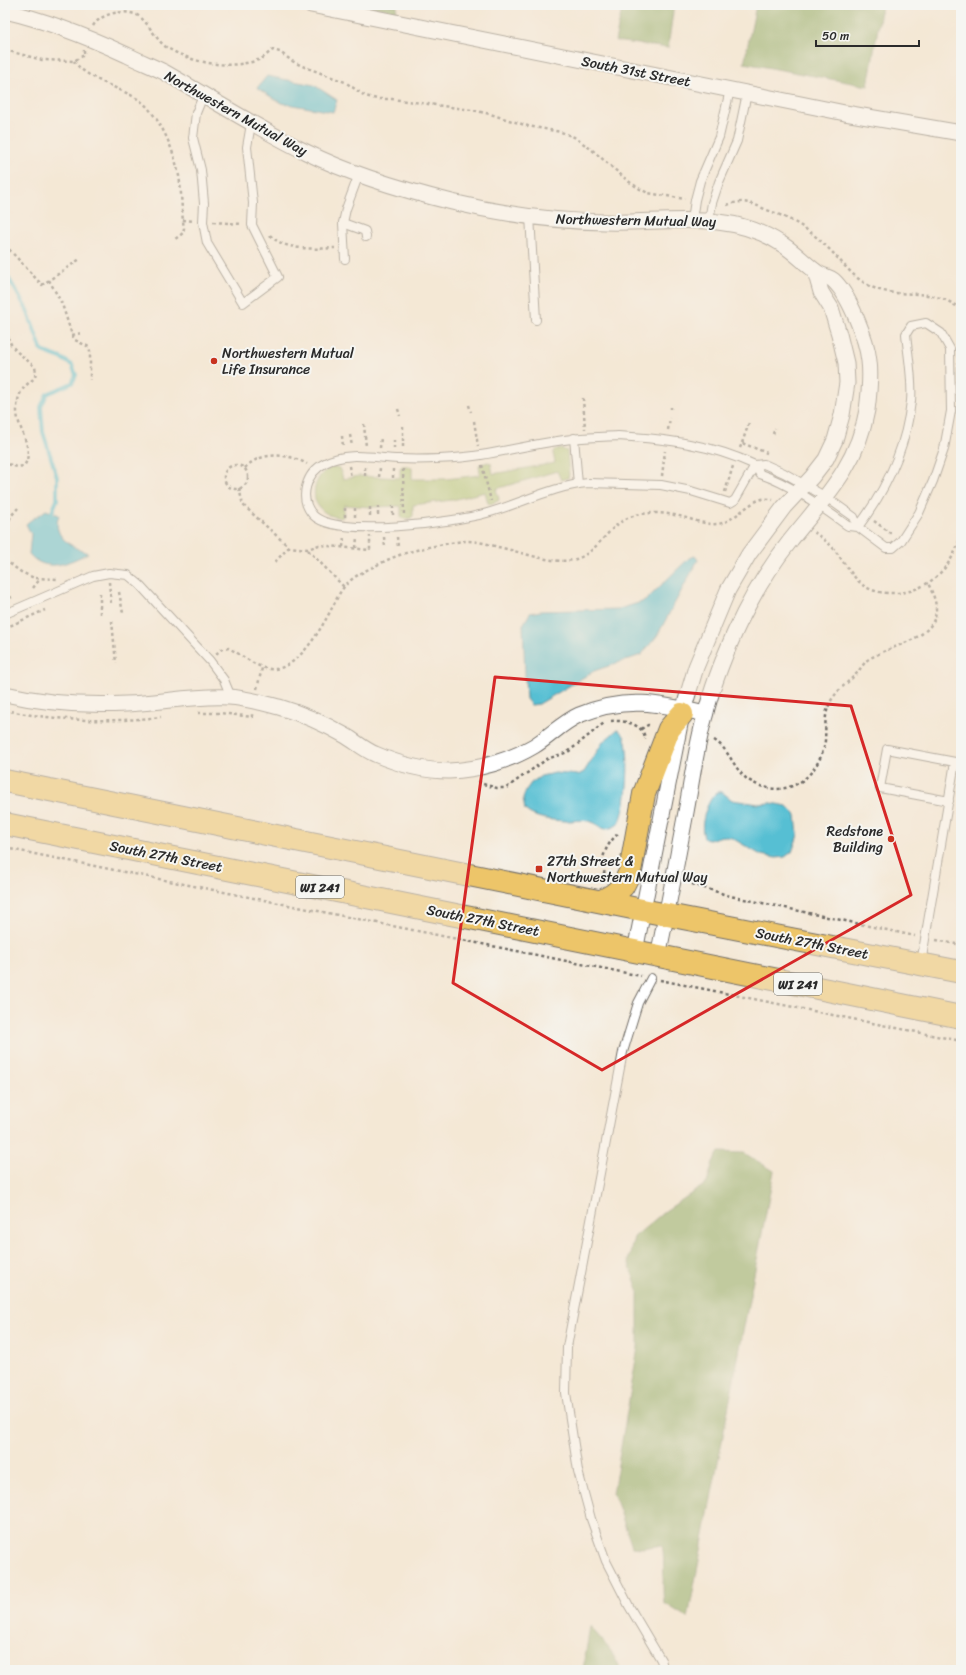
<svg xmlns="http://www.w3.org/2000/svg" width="966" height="1675" font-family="Sriracha,sans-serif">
  <rect width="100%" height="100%" fill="#f6f6f2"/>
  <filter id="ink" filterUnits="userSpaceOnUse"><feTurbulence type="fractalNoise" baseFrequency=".025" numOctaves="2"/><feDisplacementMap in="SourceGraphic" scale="8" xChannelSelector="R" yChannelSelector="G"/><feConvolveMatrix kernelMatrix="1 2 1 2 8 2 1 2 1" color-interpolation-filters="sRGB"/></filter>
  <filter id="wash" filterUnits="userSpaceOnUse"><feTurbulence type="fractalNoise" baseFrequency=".012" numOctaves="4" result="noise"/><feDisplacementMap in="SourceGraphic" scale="16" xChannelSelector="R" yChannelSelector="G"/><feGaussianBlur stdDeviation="0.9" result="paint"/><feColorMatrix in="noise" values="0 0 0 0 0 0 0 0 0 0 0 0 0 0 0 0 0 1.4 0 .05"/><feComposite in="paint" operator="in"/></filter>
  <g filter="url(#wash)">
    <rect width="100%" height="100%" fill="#f4e8d6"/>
    <path fill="#a4c067" stroke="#687649" d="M 560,448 L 567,451 L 569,475 L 568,478 L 561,480 L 557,471 L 496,489 L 499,499 L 498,501 L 490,504 L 488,503 L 485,492 L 452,500 L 413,505 L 413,516 L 411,518 L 403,519 L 401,516 L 401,506 L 370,507 L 344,505 L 343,517 L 341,518 C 296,512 317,460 340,468 L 343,479 L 359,476 L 400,478 L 400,468 L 402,466 L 409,466 L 412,468 L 412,479 L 446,479 L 480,475 L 479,465 L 488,462 L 491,463 L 493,474 L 555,463 L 553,453 L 555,450 Z"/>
    <g fill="#83a65c" stroke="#576844">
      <polygon points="365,5 397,5 396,12"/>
      <polygon points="623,5 674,5 668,48 615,41"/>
      <polygon points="756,5 882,5 868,86 744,63"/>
      <path d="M 719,1152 L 744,1153 L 774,1171 L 688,1618 L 664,1603 C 661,1582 666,1565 662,1545 L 642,1548 L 632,1547 L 619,1508 L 613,1493 L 638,1347 L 638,1290 L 628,1261 L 634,1237 L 665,1211 L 707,1183 L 713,1162 Z"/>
      <polygon points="590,1626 611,1651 621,1670 583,1670"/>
    </g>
    <g fill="#56bfd3" stroke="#40757f">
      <polygon points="267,76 314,85 337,100 333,112 281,103 257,88"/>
      <path d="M 46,510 L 59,515 C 51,536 71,547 88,553 C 69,563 46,574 29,554 L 31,534 L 26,524 C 32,518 39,516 46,510 Z"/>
      <polygon points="695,556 698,560 657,636 641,655 594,671 539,704 531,705 526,699 523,625 530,613 541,611 619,609 645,601 689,558"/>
      <path d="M 618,729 C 619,731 623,734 624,736 C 631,748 628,817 617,825 C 614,827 608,829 605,829 C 599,828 597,823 592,822 C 583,819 575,821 565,821 C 552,820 535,819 525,810 L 523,798 L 526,790 L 531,783 L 541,776 L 555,773 L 578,775 L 584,772 L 603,742 Z"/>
      <path d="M 717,792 L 722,792 L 732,800 L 758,804 L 772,803 L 787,806 L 796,815 L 798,835 L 792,852 L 785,857 L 776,858 L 761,855 L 732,838 L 722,836 L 709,840 L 705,839 C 698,827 707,800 717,792 Z"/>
    </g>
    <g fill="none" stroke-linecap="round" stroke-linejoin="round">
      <polyline stroke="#56bfd3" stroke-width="4" points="5,272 27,310 42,351 61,358 72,365 76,375 72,383 47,394 41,407 43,432 57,477 57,500 52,512"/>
    </g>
  </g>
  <g filter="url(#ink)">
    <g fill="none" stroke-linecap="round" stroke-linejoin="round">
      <g stroke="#716d67" stroke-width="10">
        <g id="service">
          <polyline points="203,96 196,113 193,138 201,170 204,203 203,222 207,243 243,303 278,277 252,225 253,203 247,147 251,124"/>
          <polyline points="530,216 536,320"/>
          <polyline points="692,220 695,200 700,181 719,137 730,90"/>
          <polyline points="709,220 712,203 719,182 737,141 747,93"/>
          <polyline points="343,223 365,231 366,237"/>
          <polyline points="345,259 343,223 346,209 359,174"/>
          <path d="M 618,436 C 667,439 710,444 755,465 L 735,500 L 730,503 L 691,491 L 661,485 L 588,483 C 553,486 520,504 487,513 C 455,522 336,539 313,515 C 298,498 306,473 325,463 C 347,451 374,458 398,459 C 422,460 457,459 481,455 C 512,450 542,442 573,439 C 588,437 603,437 618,436 Z"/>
          <polyline points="574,438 578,484"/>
          <path d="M 858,527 C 886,490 906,449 911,401 C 913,379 908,356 906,334 L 911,326 L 926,323 L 941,333 L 950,349 L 951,411 L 944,449 L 933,481 L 919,513 L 901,541 L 893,548 L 886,548 L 858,527 L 848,526 C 820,506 792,485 760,474 L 755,465 L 764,464 L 784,473 L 826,497 L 854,517 L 858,527"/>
          <polyline points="5,614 93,576 109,573 128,575 140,585 210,661 224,680 231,697"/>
          <polyline points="921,963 955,762 887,749 880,788 949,801"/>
          <polyline points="651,978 638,1003 623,1052 567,1347 566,1393 578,1471 591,1519 606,1561 629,1606 661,1660 664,1670"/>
        </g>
      </g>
      <g stroke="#716d67" stroke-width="17">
        <g id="minor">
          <polyline points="311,5 845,113 961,133"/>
          <path d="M 5,11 C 48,21 88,37 127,55 C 139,61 152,66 164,72 C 212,99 257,128 306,152 C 352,175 403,190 452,202 C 501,214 554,221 605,222 C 664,224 728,209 780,243 C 794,251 805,264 818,273 C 823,276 829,277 833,280 C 849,294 867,340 869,361 C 871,376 869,395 867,410 C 857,467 824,498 790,541 C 768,569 750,599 735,632 C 723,659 712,687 705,716 C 696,747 692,780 686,812 C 677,860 668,908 658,956"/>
          <path d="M 5,694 C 44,703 86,706 126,704 C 160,703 194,695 229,697 C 245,698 263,703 279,707 C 303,714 325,724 346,736 C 356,742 365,750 375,754 C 398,764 424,771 449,771 C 478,770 509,761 534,746 C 549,737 563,722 579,715 C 625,696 659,703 705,714"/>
          <polyline points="635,951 682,714 696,667 728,590 749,554 784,507 812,477 826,459 835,440 842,415 847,383 846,363 839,334 831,308 821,292 815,271"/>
        </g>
      </g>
      <g stroke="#716d67" stroke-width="24">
        <g id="primary">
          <polyline points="5,781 642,910 961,972"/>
          <polyline points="5,824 961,1017"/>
          <polyline points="602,901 614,894 623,886 630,872 644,794 669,729 682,714"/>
        </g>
      </g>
      <g stroke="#716d67" stroke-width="2.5" stroke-dasharray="3 3" stroke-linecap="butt">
        <path d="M 93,26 C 101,13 123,9 137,15 C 148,21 155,39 166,47 C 191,63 229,70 258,60 C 263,59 268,53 273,50 L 280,52 L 292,61 L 302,66 L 345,82 L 365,96 L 377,99 L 392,99 L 472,110 L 490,114 L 528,126 L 561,132 L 574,137 L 591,149 L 628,181 L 640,189 L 648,193 L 685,199"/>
        <polyline points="5,50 42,60 74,61 84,55 84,50"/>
        <path d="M 74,61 C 86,79 118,87 136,98 C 145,103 151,111 157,120 C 168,137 175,156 179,176 C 182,193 181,211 184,228 L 183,233 L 174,240"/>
        <path d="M 727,205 C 744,199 751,203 767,210 C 790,218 809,229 826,246 C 839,258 848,272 863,282 C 888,299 911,290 937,297 C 946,299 953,304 961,309"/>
        <polyline points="183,220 194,221"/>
        <polyline points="213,222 242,224"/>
        <path d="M 270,235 C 284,251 315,249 335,248"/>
        <polyline points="5,245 42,285 80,259"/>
        <polyline points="49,280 62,304 72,335 82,333"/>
        <path d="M 5,319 C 8,350 14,348 35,367 C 38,381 30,379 23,389 C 19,394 17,402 17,409 C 16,429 36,448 24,466 L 17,467 L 5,463"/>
        <polyline points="72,335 75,340 89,347 90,351 90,380"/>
        <polyline points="583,398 585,429"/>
        <polyline points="469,405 471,412"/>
        <polyline points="398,409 400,416"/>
        <polyline points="671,409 671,407"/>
        <polyline points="474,421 478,446"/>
        <polyline points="364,424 366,447"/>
        <polyline points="403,426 403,449"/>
        <polyline points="668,430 670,418"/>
        <polyline points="773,434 775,428"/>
        <polyline points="350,435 352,446"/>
        <polyline points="342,436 343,447"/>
        <polyline points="742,443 749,423"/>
        <polyline points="380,448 381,437"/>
        <polyline points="740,448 742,443 767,453"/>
        <polyline points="394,449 394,437"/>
        <polyline points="482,465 491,501"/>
        <circle cx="236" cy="477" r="12"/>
        <polyline points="349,466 351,478"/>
        <polyline points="365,467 365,477"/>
        <path d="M 245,468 C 260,451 289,453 307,464"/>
        <polyline points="403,469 404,516"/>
        <polyline points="662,476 665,451"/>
        <polyline points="379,477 380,468"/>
        <polyline points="393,478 393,468"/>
        <polyline points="239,488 243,505 289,547 308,549 319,545 370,550 370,536"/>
        <polyline points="725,492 733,466"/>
        <polyline points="378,506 378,518"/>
        <polyline points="393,506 393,517"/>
        <polyline points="370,507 370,517"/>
        <polyline points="345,517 345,505"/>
        <polyline points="355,517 355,506"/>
        <polyline points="874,521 893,535"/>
        <polyline points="5,531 11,516 18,508"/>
        <path d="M 814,532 C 820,537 828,542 833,548 C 843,560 851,576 864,586 C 872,591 881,593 890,593 C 926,595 955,566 961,533"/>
        <polyline points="384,537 385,547"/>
        <polyline points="397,537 398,547"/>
        <polyline points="343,547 344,536"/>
        <polyline points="356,548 357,537"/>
        <polyline points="308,550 344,587"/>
        <polyline points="5,560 21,572 34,578 57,579"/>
        <polyline points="275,562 289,547"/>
        <polyline points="109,582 111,604"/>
        <polyline points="33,588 40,579"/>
        <polyline points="119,592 123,613"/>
        <polyline points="100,593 100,614"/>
        <polyline points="5,600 12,597"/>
        <polyline points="112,621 116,663"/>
        <polyline points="5,628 45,610"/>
        <path d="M 216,654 L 222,649 L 228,648 C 242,654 254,667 270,669 C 297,672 321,629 332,608 C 336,601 339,592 345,586 C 353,576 367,570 379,564 C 400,553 422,548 445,544 C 452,543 460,541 467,541 C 477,541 489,544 498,547 C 519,551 555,566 576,559 C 599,552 609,523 633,516 C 648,511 669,513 683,517 C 694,520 706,525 717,524 C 738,522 753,492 773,500"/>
        <polyline points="257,689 262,668"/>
        <path d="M 5,710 C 56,721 109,723 161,717"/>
        <polyline points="198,713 220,713 252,717 252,714"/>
        <path d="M 611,721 C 624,720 644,724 645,739"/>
        <polyline points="641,729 648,725 651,726"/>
        <path d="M 714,740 C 731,750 734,773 752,782 C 784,800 815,781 824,747 C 827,734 823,718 829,705 C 834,692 848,683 857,673 C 860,669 863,665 866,661 C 871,657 879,654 885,651 C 903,643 936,635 936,609 C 936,600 932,592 928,583"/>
        <polyline points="478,781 483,784 497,788 506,788 547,759 568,752 604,723"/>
        <polyline points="5,848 641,976"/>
        <path d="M 601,868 C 603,853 608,842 620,832"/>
        <polyline points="603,880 605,868"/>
        <polyline points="692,884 730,896 915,936"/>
        <polyline points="936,940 961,945"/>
        <polyline points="660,980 961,1041"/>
      </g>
      <use href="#service" stroke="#fff" stroke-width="8"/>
      <use href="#minor" stroke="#fff" stroke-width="15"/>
      <use href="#primary" stroke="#edc569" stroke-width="22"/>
    </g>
  </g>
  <path d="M0 0H966V1675H0ZM 495,677 L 851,706 L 911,895 L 602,1070 L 453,983 Z" fill="#f4e8d6" fill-opacity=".55" fill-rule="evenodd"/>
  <path fill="none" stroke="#d62828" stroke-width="3" stroke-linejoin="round" d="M 495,677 L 851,706 L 911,895 L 602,1070 L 453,983 Z"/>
  <g fill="#c8321e" stroke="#f6f6f2" stroke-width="1.5">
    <circle cx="214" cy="361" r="4"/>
    <circle cx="891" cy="839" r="4"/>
    <rect x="535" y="865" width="8" height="8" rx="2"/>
  </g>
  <g text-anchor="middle" stroke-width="4" stroke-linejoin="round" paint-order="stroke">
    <g fill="#f6f6f2" stroke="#686867" stroke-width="1">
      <rect x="296" y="876" width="48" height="22" rx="3"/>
      <rect x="774" y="973" width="48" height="22" rx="3"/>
    </g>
    <g font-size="13" font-weight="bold" fill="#2b2b2b">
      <text x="320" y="892">WI 241</text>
      <text x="798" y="989">WI 241</text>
    </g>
    <g font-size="14" fill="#2b2b2b" stroke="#f6f6f2">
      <text transform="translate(636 71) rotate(11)" y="5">South 31st Street</text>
      <text transform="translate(236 113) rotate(29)" y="5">Northwestern Mutual Way</text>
      <text transform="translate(636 220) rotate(1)" y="5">Northwestern Mutual Way</text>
      <text transform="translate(166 856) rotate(11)" y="5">South 27th Street</text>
      <text transform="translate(483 920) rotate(11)" y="5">South 27th Street</text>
      <text transform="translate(812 943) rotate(11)" y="5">South 27th Street</text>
    </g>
    <g font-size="14" fill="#2b2b2b" stroke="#f6f6f2" text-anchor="start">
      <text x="222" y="358">Northwestern Mutual<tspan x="222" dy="16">Life Insurance</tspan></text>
      <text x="883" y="836" text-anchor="end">Redstone<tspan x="883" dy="16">Building</tspan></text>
      <text x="547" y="866">27th Street &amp;<tspan x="547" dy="16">Northwestern Mutual Way</tspan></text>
    </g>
  </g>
  <rect width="966" height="1675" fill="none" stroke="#f6f6f2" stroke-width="20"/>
  <path d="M816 40v6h103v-6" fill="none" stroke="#2b2b2b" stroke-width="2"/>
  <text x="822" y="40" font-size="12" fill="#2b2b2b" stroke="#f6f6f2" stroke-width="3" paint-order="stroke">50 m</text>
</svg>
